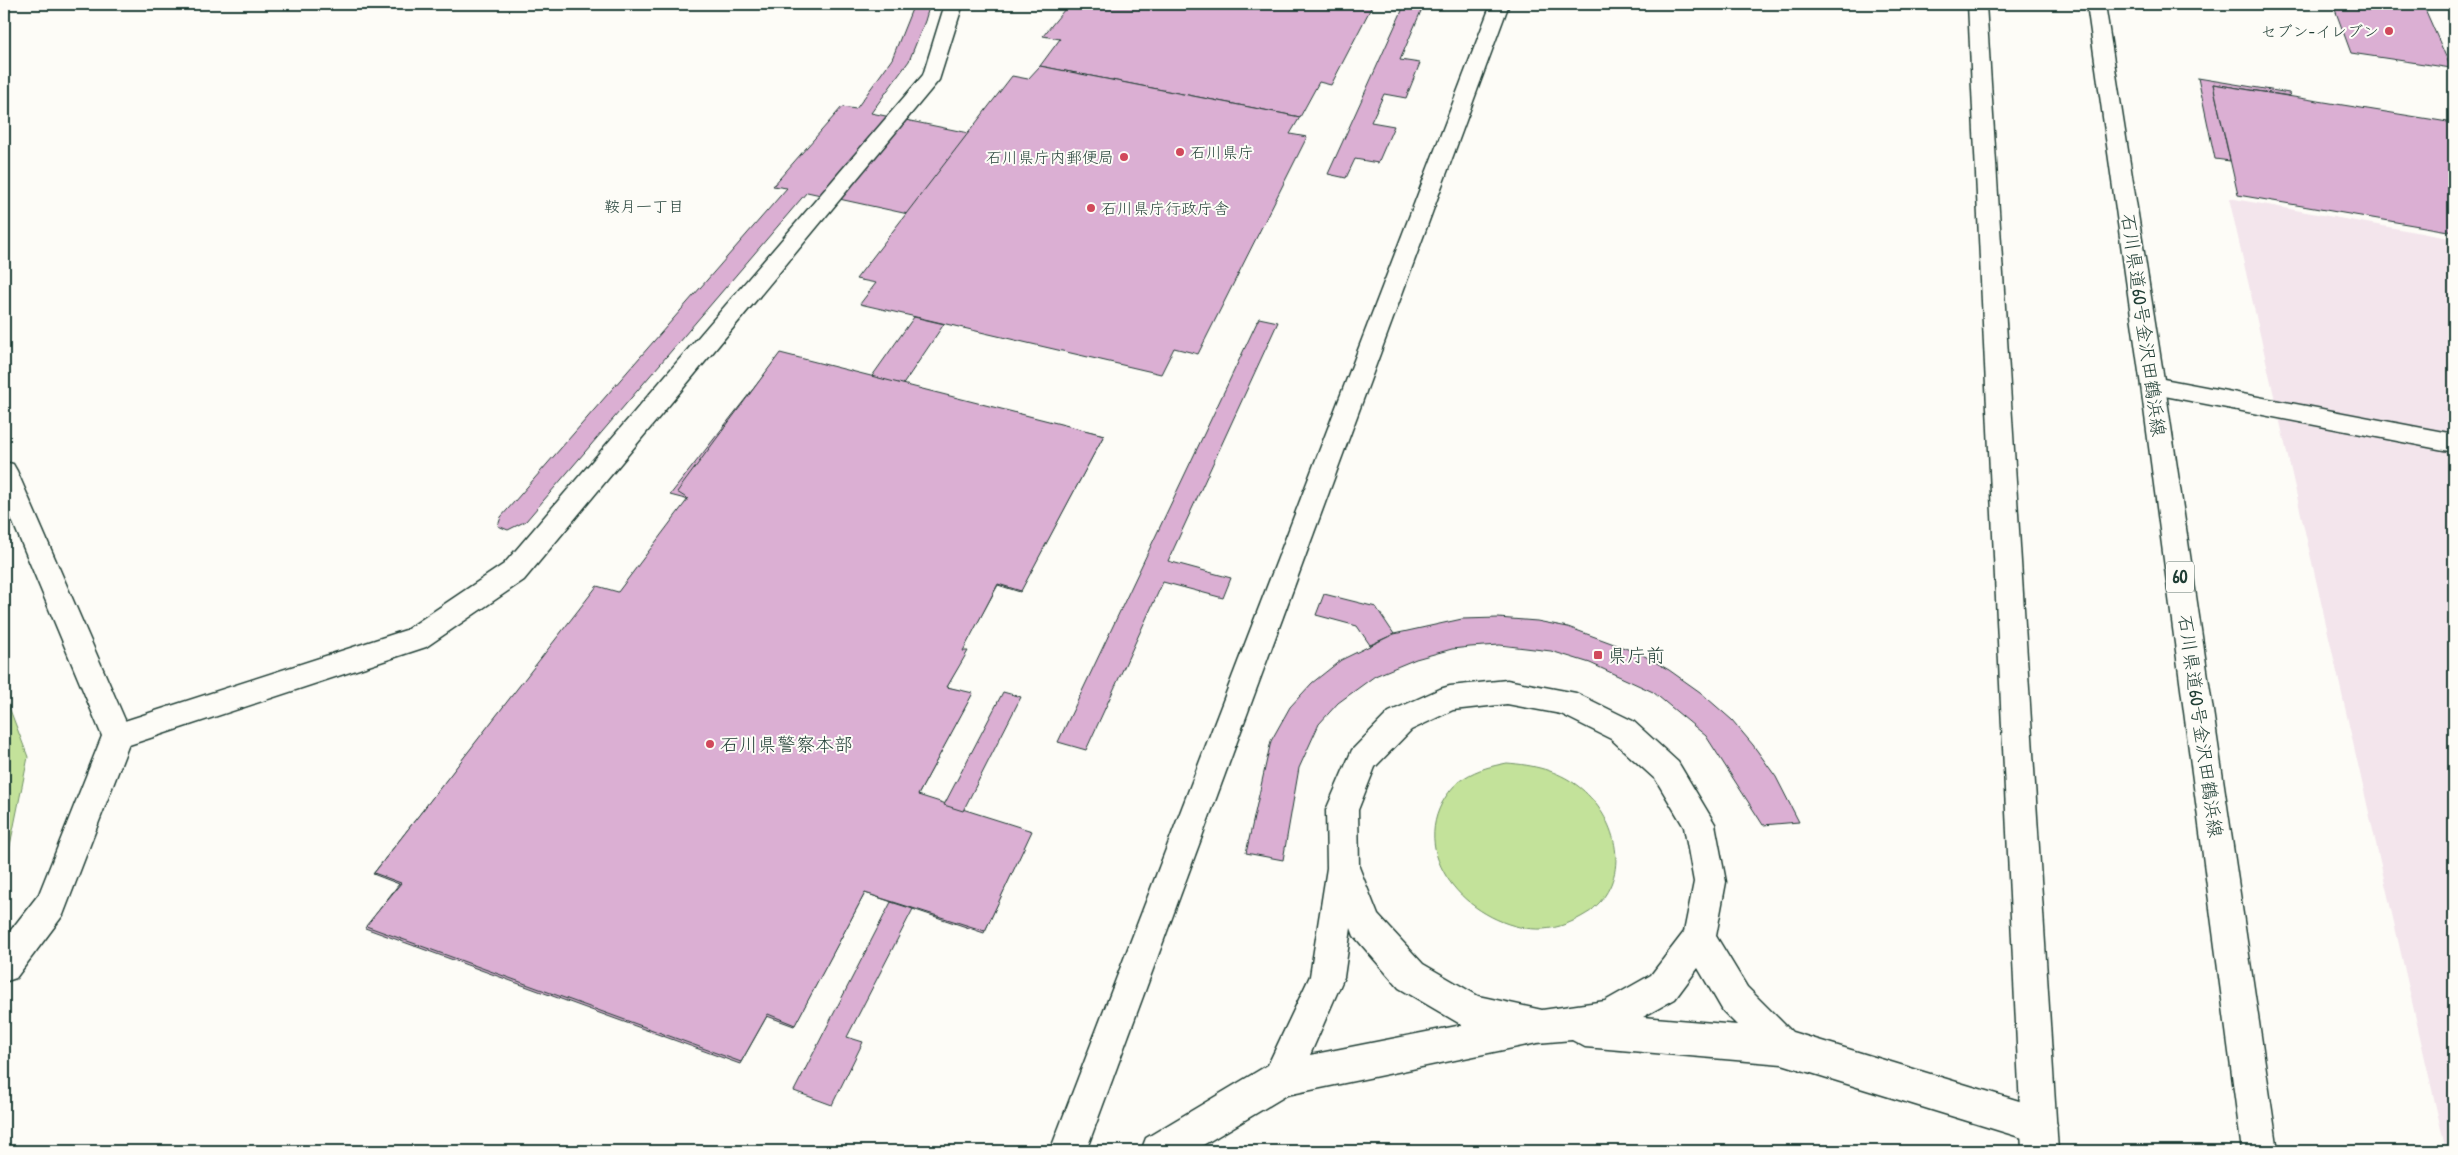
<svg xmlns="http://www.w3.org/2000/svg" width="2458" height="1155" font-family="'Patrick Hand','Klee One',sans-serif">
  <rect width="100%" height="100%" fill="#fdfcf7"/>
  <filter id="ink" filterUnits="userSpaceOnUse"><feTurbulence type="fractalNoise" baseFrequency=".02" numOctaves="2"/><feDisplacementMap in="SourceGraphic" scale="10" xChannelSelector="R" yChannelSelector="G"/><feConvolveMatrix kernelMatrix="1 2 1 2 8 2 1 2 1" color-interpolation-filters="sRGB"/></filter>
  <g filter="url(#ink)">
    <polygon fill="#f3e5ec" points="2229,198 2454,239 2454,1151 2446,1151"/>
    <g fill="#c3e29a" stroke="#719067">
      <polygon points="4,694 28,757 4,875"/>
      <path d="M 1507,763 C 1533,765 1557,770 1578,786 C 1613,813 1631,866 1600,902 C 1595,907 1592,911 1586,914 C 1573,922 1559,928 1543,929 C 1482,932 1409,866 1442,803 C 1447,794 1455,783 1464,778 C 1478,769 1492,766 1507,763 Z"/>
    </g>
    <g fill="#dbafd3" stroke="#1f3d34">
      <polygon points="914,4 930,4 925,21 909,61 871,113 969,133 908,214 807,192 526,521 508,530 498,526 501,517 787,188 773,186 842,107 856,109 892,59"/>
      <polygon points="1069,4 1373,4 1331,85 1319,82 1300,117 1040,66 1060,39 1043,36"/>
      <polygon points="1405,4 1424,4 1400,60 1420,63 1406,98 1384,94 1371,122 1394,126 1378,163 1355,159 1346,178 1328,174"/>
      <polygon points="2333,4 2389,4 2425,9 2451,68 2351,53"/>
      <polygon points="1040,66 1300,117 1290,134 1307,137 1198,354 1174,348 1161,374 860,304 876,283 856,279 1012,76 1028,79"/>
      <polygon points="2198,78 2289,93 2290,96 2213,84 2230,161 2215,159"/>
      <polygon points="2213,84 2454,123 2454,232 2238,195"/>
      <polygon points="914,317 944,324 902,386 1104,435 1020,592 998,585 962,651 966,653 947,687 972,694 917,797 1031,832 984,933 865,893 794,1026 767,1016 740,1064 365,928 399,884 373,874 597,588 617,594 689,500 670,495 779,356 870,379"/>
      <polygon points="1259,318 1278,322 1168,561 1231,578 1223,598 1163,582 1086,750 1058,742"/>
      <polygon points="780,353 1104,435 1021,591 998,584 963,651 968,651 947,687 973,693 918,795 1032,831 985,931 865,893 795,1025 768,1014 741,1062 366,926 401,883 374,873 597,586 618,592 688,499 677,492"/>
      <polygon points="1324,594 1376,607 1394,634 1370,645 1357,626 1316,615"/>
      <polygon points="1498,618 1537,621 1568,627 1641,654 1669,670 1700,692 1732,720 1753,745 1776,777 1799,822 1763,825 1706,736 1653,692 1590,663 1551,651 1500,645 1470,647 1452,649 1416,659 1375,676 1338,703 1319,724 1299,768 1283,860 1246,853 1271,741 1290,707 1312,683 1341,660 1394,634 1462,619"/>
      <polygon points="1003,692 1021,697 963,811 944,805"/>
      <polygon points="891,902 913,909 847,1037 863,1042 832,1105 794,1091"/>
    </g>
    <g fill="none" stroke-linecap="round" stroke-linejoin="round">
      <g stroke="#1f3d34" stroke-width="3">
        <g id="service">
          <polygon points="2153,377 2454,434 2454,452 2144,392 2141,386 2144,380"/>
          <path d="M 1507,680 L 1576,693 L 1633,721 L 1678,762 L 1715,824 L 1726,882 L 1716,936 L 1747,987 L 1792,1032 L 2039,1107 L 2052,1112 L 2057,1125 L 2052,1138 L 2039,1143 L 1782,1064 L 1585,1047 L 1572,1040 L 1537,1043 L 1287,1095 L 1193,1151 L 1141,1151 L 1146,1138 L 1268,1065 L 1310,976 L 1327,868 L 1326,810 L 1352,750 L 1389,712 L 1440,689 L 1450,686 ZM 1507,704 L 1561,714 L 1611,739 L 1656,780 L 1684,827 L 1694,882 L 1684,932 L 1651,975 L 1605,1001 L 1542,1010 L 1478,996 L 1423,964 L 1378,915 L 1359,867 L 1358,810 L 1375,767 L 1411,730 L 1453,710 ZM 1351,928 L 1354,936 L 1399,988 L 1462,1025 L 1310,1055 L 1344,977 ZM 1698,968 L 1723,1011 L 1737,1025 L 1643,1017 L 1675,999 Z"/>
        </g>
      </g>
      <g stroke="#1f3d34" stroke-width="3">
        <g id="minor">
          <polygon points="945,4 963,4 939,80 524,580 426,647 117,749 106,745 102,736 106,727 406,630 504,564 923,75"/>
          <polygon points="1491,4 1509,4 1086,1151 1050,1151"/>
        </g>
      </g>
      <g stroke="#1f3d34" stroke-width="3">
        <polygon id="tertiary" points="4,462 13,464 17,471 132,736 63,915 16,978 4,982 4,939 39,894 102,736 4,501"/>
      </g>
      <g stroke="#1f3d34" stroke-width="3">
        <g id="primary">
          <polygon points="1968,4 1986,4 2058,1151 2022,1151"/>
          <polygon points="2087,4 2105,4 2165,386 2278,1151 2242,1151 2141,386"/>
        </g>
      </g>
      <use href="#service" fill="#fdfcf7" fill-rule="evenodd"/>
      <use href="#minor" fill="#fdfcf7" fill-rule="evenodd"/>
      <use href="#tertiary" fill="#fdfcf7" fill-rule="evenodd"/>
      <use href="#primary" fill="#fdfcf7" fill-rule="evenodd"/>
    </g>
  </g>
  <g fill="#d1495b" stroke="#fdfcf7" stroke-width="2">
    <circle cx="2389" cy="31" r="5"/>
    <circle cx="1180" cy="152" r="5"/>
    <circle cx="1124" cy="157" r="5"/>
    <circle cx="1091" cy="208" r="5"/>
    <rect x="1593" y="650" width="10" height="10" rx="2.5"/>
    <circle cx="710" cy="744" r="5"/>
  </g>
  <g text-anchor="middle" stroke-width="4" stroke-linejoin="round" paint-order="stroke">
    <g font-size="16" fill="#1f3d34" stroke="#fdfcf7" text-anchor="end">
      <text x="2379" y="37">セブン-イレブン</text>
      <text x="1190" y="158" text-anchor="start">石川県庁</text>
      <text x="1114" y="163">石川県庁内郵便局</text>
      <text x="1101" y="214" text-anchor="start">石川県庁行政庁舎</text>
    </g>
    <g font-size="16" fill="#1f3d34" stroke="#fdfcf7">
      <text x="644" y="212">鞍月一丁目</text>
    </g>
    <rect fill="#fdfcf7" stroke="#62766e" stroke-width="1" x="2166" y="561.5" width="28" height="31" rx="4"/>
    <g font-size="18" font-weight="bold" fill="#1f3d34">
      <text x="2180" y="583">60</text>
    </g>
    <g font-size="19" fill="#1f3d34" stroke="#fdfcf7">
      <text transform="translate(2144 325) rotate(82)" y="7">石川県道60号金沢田鶴浜線</text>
      <text transform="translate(2201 726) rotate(82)" y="7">石川県道60号金沢田鶴浜線</text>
    </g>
    <g font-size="19" fill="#1f3d34" stroke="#fdfcf7" text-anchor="start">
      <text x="1608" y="662">県庁前</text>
      <text x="720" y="751">石川県警察本部</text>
    </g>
  </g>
  <rect width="2458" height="1155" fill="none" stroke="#fdfcf7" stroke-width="20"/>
  <rect x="10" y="10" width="2438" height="1135" fill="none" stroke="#1f3d34" stroke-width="2" filter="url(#ink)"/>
</svg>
